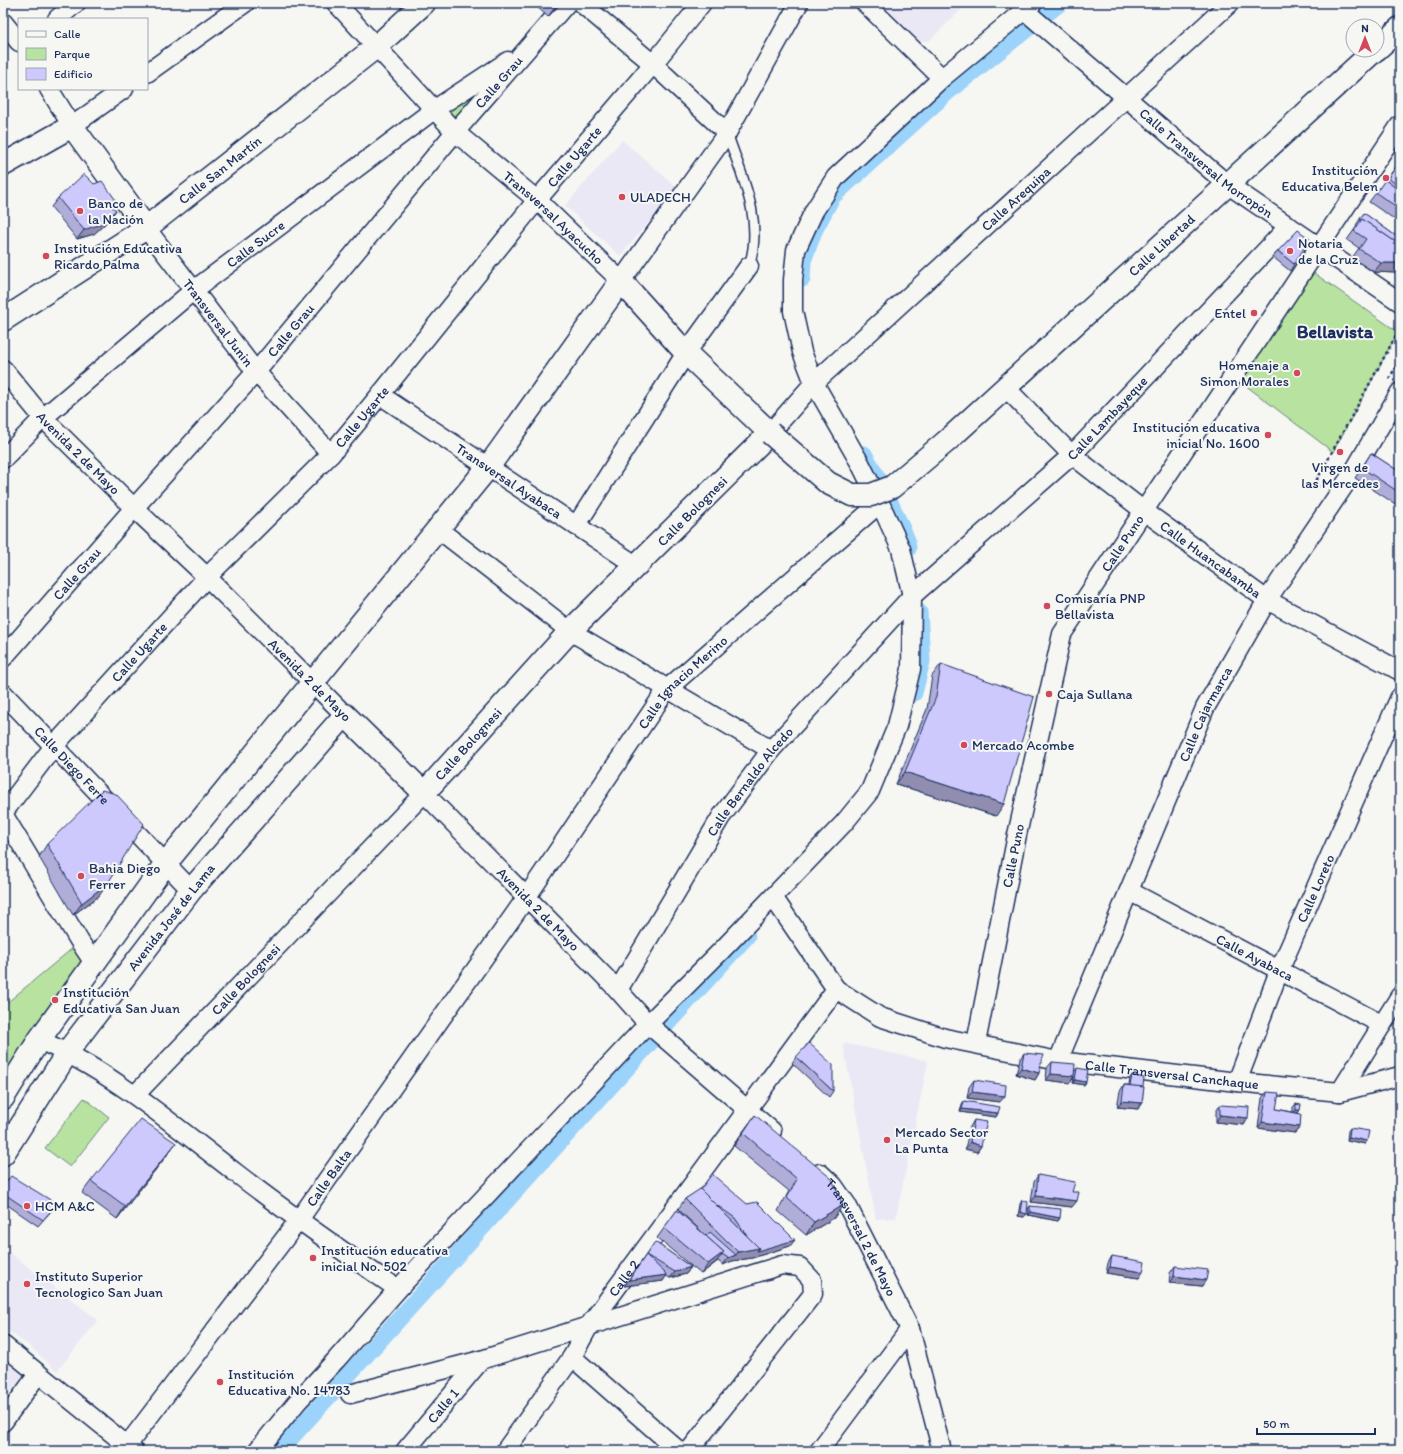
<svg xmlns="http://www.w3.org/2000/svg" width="1403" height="1454" font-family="Itim,sans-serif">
  <rect width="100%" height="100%" fill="#f6f6f2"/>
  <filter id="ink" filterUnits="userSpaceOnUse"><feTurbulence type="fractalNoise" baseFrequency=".025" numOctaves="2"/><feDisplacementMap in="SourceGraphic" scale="8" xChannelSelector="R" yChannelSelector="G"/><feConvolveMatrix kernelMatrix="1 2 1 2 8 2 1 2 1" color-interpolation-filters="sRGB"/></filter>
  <g filter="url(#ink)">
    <g fill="#eae8f5">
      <polygon points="876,3 968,3 929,41 914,41"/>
      <polygon points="622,140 678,188 620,256 565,206"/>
      <polygon points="843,1043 928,1061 896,1218 876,1219"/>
      <polygon points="3,1248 98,1320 57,1371 29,1346 3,1327"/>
      <polygon points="3,1356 26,1372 3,1401"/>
    </g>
    <g fill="#b7e2a0" stroke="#69887f">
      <polygon points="496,74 458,120 450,117 447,110"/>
      <polygon points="1311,271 1398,332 1333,452 1241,382"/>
      <polygon points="80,942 94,963 3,1077 3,1006"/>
      <polygon points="84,1098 109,1117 70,1167 45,1148"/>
    </g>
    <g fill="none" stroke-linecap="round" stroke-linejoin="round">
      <g stroke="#9bd3fb" stroke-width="17">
        <polyline points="802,279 803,261 814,231 832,197 950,90 1060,3"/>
        <polyline points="864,454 885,491 907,540 908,549"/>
        <polyline points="914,693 922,661 919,612"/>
        <polyline points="279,1451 747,936"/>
      </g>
      <g stroke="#1b2f5e" stroke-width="12">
        <path id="lane" d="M 727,133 C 742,177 764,220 749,266"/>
      </g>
      <g stroke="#1b2f5e" stroke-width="21">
        <g id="street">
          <path id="s1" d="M 336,3 L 455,132 L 537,200 L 621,281 L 727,133 L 799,3"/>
          <polyline points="581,3 653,64 727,133"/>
          <polyline points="865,3 942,78"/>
          <path id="s2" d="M 1024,10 L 1227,184 L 1400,302"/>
          <polyline points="57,19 76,3"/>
          <polyline points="3,22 19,42"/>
          <polyline points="147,73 245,3"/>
          <polyline points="49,89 72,126 124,89"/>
          <path id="s3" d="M 146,228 L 256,372 L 331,454"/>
          <path id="s4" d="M 3,369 L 43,418 L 134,508 L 207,577 L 345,715"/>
          <path id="s5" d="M 1005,387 L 1072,455 L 1144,511 L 1267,600 L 1400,671"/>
          <path id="s6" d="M 380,395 L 637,566"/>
          <path id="s7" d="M 770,433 L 814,383 L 1230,3"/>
          <path id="s8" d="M 3,459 L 43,418 L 194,290 L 435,109 L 508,61"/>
          <polyline points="576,526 686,353 749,266"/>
          <polyline points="438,529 570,631 771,750"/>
          <path id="s9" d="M 3,658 L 134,508 L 256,372 L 455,132 L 567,3"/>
          <path id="s10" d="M 3,693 L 191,890"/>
          <path id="s11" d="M 3,813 L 54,746 L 207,577 L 331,454 L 380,395 L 537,200 L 653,64 L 702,3"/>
          <polyline points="3,814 80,942 94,963"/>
          <path id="s12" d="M 1129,891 L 1381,1024"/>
          <path id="s13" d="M 773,897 L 836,989 L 880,1017 L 945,1038 L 1058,1061 L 1237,1082 L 1340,1092 L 1400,1076"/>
          <path id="s14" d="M 618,990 L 721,817 L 771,750 L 912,596 L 1072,455 L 1289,226"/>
          <path d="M 39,1040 C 112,1071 173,1125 236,1173 C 289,1214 342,1251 398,1289"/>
          <path id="s15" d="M 976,1043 L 1017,835 L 1062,634 L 1400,125"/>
          <path id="s16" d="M 1058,1061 L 1205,708 L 1267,600 L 1354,471 L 1400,392"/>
          <path id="s17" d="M 1237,1082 L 1279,971 L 1400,697"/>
          <polyline points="1340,1092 1400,996"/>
          <path id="s18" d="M 135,1095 L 424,793 L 618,990 L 648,1024 L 772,1131"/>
          <path id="s19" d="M 820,1173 L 833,1185 L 847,1205 L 910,1329 L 942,1451"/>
          <polyline points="3,1345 134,1451"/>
          <polyline points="572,1357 679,1451"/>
          <polyline points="350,1394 481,1360 782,1265 800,1267 812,1280 813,1294 689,1451"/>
          <polyline points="3,1422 38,1374"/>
          <path id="s20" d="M 123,1451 L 298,1221 L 526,898 L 667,689 L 880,503"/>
          <polyline points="257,1451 297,1402 336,1360 398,1289 648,1024 720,952 844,823 870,791 897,726 911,669 912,596 901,549 880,503 860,463 814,383 802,352 793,311 793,280 796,250 814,211 836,177 942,78 1033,3"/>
          <path id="s21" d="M 405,1451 L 481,1360"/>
          <path id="s22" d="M 505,1451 L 572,1357 L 590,1324 L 836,989"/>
          <polyline points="819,1451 910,1329"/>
        </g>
      </g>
      <g stroke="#1b2f5e" stroke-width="25">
        <g id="secondary">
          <polyline points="1377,49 1400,28"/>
          <polyline points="3,165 72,126 146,228"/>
          <path id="s23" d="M 3,320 L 146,228 L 376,47 L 424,3"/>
          <path id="s24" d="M 948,440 L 1375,50"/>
          <polyline points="3,1098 39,1040 166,863 489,466 621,281 686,353 770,433 570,631 424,793 345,715 191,890 71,1047 3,1154"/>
        </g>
      </g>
      <g stroke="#1b2f5e" stroke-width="2.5" stroke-dasharray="3 3" stroke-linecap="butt">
        <polyline points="1389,379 1400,360"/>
        <polyline points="1323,487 1315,483 1398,332 1400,333"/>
      </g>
      <use href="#lane" stroke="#f6f6f2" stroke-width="9"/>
      <use href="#street" stroke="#f6f6f2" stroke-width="18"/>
      <use href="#secondary" stroke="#f6f6f2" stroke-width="22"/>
      <g stroke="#1b2f5e" stroke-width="25" stroke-linecap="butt">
        <polyline id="secondary-bridge" points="770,433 828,483 852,495 871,495 892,487 948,440"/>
      </g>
      <use href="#secondary-bridge" stroke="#f6f6f2" stroke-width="22"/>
    </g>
    <g fill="#b0add9" stroke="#1b2f5e">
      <polygon points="533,3 561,3 548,17"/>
      <polygon points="1400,158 1400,223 1369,202 1398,164 1397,163"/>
      <polygon points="94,184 115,199 111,205 116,210 109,220 94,234 77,239 51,207 58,198"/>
      <polygon points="1364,213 1400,239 1400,276 1396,273 1374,272 1352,258 1359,248 1347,240 1357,226 1356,225"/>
      <polygon points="1278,251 1294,264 1290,271 1273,257"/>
      <polygon points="1371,453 1400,472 1400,507 1355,478"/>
      <polygon points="941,664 996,816 896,784 927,709 932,676"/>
      <polygon points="47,844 99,896 73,915 39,857"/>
      <polygon points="1024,1053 1039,1073 1035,1080 1016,1074 1020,1059"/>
      <polygon points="796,1057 833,1091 829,1097 792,1063"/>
      <polygon points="1052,1062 1075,1071 1077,1068 1086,1082 1084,1085 1073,1083 1074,1077 1070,1083 1046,1080 1047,1068"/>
      <polygon points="1132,1075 1143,1087 1142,1103 1138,1109 1117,1107 1120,1091 1124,1085 1129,1085 1130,1078"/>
      <polygon points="974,1080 1000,1102 967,1098 969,1087"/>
      <polygon points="1267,1092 1276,1109 1293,1112 1293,1107 1296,1104 1300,1127 1295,1133 1258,1128 1262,1098"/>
      <polygon points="964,1101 998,1113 996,1117 960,1112 962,1104"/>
      <polygon points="1220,1105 1248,1118 1244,1125 1216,1122 1216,1112"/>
      <polygon points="755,1115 834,1218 806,1235 778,1211 789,1191 734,1146 746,1128"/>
      <polygon points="974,1120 981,1146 977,1152 965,1149 970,1127"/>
      <polygon points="1350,1128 1367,1141 1365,1144 1347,1140 1348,1131"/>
      <polygon points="167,1155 117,1219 82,1193 91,1181"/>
      <polygon points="1038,1175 1072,1192 1072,1207 1031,1202 1034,1182"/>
      <polygon points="3,1186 57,1204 52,1210 38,1226 3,1202"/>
      <polygon points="700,1190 790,1246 752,1258 732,1261 723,1265 718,1261 701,1274 657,1238 677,1210 703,1233 678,1209 685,1199"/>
      <polygon points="1022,1200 1027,1214 1024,1217 1018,1216 1020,1204"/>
      <polygon points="1030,1206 1060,1218 1058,1221 1028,1215 1028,1209"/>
      <polygon points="655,1242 691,1267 686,1274 670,1278 666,1276 663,1281 624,1286"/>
      <polygon points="1112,1256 1139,1278 1106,1273 1108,1263"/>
      <polygon points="1175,1266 1202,1286 1169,1283 1170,1273"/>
    </g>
    <g fill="#908db0" stroke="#1b2f5e">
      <polygon points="558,3 561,3 548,17 557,4"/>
      <polygon points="116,210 109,220 94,234 77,239 84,230"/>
      <polygon points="1381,263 1400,263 1400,267 1396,273 1374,272"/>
      <polygon points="905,772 1004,804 996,816 896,784"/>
      <polygon points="108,883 99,896 73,915 82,903"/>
      <polygon points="1021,1068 1039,1073 1035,1080 1016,1074"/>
      <polygon points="1051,1074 1074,1076 1070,1083 1046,1080"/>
      <polygon points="1075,1080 1086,1082 1084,1085 1073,1083"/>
      <polygon points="972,1092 1005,1096 1000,1102 967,1098"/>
      <polygon points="1122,1101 1142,1103 1138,1109 1117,1107"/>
      <polygon points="962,1109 998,1113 996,1117 960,1112"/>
      <polygon points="1296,1110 1300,1110 1298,1113 1293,1113"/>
      <polygon points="1220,1115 1248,1118 1244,1125 1216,1122"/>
      <polygon points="1262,1122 1300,1127 1295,1133 1258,1128"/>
      <polygon points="1349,1137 1367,1141 1365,1144 1347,1140"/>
      <polygon points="970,1142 981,1146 977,1152 965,1149"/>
      <polygon points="176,1143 167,1155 117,1219 125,1206"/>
      <polygon points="1036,1196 1077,1201 1072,1207 1031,1202"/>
      <polygon points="843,1205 834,1218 806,1235 814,1222"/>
      <polygon points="1020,1212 1027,1214 1024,1217 1018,1216"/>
      <polygon points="1030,1212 1060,1218 1058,1221 1028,1215"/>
      <polygon points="795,1240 790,1246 752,1258 732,1261 723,1265 728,1258 736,1255 738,1252"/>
      <polygon points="724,1252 717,1261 701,1274 708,1264"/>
      <polygon points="691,1267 686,1274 670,1278 675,1272"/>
      <polygon points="1110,1267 1143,1272 1139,1278 1106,1273"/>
      <polygon points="667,1275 663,1281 624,1286 629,1280"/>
      <polygon points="1174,1276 1206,1280 1202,1286 1169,1283"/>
    </g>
    <g fill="#cdc9fc" stroke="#1b2f5e">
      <polygon points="1400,162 1400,187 1388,178"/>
      <polygon points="84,174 94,184 102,181 115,199 110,205 116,210 101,224 84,230 58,198"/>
      <polygon points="1385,180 1400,191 1400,209 1376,193"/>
      <polygon points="1364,213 1400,239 1400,245 1362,219 1361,220 1360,219"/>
      <polygon points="1362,219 1400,245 1400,263 1381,263 1359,249 1366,239 1354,231"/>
      <polygon points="1298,230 1310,239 1294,264 1278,251"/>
      <polygon points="1371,453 1400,472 1400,493 1362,468"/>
      <polygon points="941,664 1034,697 1004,804 905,772 936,697"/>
      <polygon points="102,790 116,794 144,824 108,883 82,903 47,844"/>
      <polygon points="809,1043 833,1065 833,1091 796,1057"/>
      <polygon points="1024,1053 1043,1055 1039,1073 1021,1068"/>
      <polygon points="1052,1062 1075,1064 1074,1076 1051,1074"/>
      <polygon points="1077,1068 1088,1070 1086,1082 1075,1080"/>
      <polygon points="1132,1075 1144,1078 1143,1087 1130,1086"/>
      <polygon points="974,1080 1006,1085 1005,1096 972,1092"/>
      <polygon points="1124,1085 1144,1087 1142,1103 1122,1101"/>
      <polygon points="1267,1092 1279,1093 1276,1109 1301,1114 1300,1127 1262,1122"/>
      <polygon points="964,1101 1000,1107 998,1113 962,1109"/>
      <polygon points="1296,1104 1301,1105 1300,1110 1296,1110"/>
      <polygon points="1220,1105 1249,1107 1248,1118 1220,1115"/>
      <polygon points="755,1115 832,1179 843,1205 814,1222 787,1198 797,1179 743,1133"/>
      <polygon points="141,1119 176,1143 125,1206 91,1181"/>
      <polygon points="974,1120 987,1122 981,1146 970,1142"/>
      <polygon points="1350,1128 1369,1131 1367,1141 1349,1137"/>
      <polygon points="712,1174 747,1204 757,1202 795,1240 757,1251 759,1248 747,1236 735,1218 715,1204 700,1190"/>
      <polygon points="1038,1175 1075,1182 1072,1192 1079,1192 1077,1201 1036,1196"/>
      <polygon points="11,1176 57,1204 43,1220 3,1193 3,1186"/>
      <polygon points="700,1189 759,1248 738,1252 685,1199"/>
      <polygon points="1022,1200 1028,1202 1027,1214 1020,1212"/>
      <polygon points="1030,1206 1061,1209 1060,1218 1030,1212"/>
      <polygon points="677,1210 724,1252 708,1264 664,1228"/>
      <polygon points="710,1232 736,1255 728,1258 722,1254 724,1252 706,1236"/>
      <polygon points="655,1242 691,1267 675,1272 646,1255"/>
      <polygon points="646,1255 667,1275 629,1280"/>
      <polygon points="1112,1256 1145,1262 1143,1272 1110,1267"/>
      <polygon points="1175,1266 1208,1270 1206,1280 1174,1276"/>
    </g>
  </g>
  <g fill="#d1495b" stroke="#f6f6f2" stroke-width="1.5">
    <circle cx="1386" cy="178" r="4"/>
    <circle cx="622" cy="197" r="4"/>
    <circle cx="80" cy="211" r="4"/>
    <circle cx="1290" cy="251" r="4"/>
    <circle cx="46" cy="256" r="4"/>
    <circle cx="1254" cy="313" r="4"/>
    <circle cx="1297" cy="373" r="4"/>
    <circle cx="1268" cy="435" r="4"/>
    <circle cx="1340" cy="452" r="4"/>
    <circle cx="1047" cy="606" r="4"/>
    <circle cx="1049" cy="694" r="4"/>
    <circle cx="964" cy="745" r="4"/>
    <circle cx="81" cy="876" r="4"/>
    <circle cx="55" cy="1000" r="4"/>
    <circle cx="887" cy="1140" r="4"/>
    <circle cx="27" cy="1206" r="4"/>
    <circle cx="313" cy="1258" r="4"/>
    <circle cx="27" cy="1284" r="4"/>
    <circle cx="220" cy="1382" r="4"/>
  </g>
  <g text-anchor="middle" stroke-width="4" stroke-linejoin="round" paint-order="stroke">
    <g font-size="14" fill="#1b2f5e" stroke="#f6f6f2">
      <text dy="5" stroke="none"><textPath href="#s9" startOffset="760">Calle Grau</textPath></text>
      <text dy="5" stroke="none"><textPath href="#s11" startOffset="871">Calle Ugarte</textPath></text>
      <text dy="5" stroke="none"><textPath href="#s2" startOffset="238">Calle Transversal Morropón</textPath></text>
      <text dy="5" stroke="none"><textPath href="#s23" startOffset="264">Calle San Martín</textPath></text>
      <text dy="5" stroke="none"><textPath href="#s7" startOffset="340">Calle Arequipa</textPath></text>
      <text dy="5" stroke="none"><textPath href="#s1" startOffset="306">Transversal Ayacucho</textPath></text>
      <text dy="5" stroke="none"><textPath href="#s8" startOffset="332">Calle Sucre</textPath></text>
      <text dy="5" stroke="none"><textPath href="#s24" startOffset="289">Calle Libertad</textPath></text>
      <text dy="5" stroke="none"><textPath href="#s3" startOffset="119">Transversal Junin</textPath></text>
      <text dy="5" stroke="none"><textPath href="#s9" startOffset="436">Calle Grau</textPath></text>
      <text dy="5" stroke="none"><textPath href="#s11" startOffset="535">Calle Ugarte</textPath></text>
      <text dy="5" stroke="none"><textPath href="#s14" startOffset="758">Calle Lambayeque</textPath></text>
      <text dy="5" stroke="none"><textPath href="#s4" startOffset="113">Avenida 2 de Mayo</textPath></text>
      <text dy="5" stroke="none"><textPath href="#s6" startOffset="155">Transversal Ayabaca</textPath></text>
      <text transform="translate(692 511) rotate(-45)" y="5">Calle Bolognesi</text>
      <text dy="5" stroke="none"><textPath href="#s15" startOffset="527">Calle Puno</textPath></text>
      <text dy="5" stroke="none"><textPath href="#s5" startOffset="269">Calle Huancabamba</textPath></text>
      <text dy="5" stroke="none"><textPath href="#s9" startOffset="112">Calle Grau</textPath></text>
      <text dy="5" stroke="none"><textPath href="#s11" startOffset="211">Calle Ugarte</textPath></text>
      <text transform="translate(310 680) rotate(45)" y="5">Avenida 2 de Mayo</text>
      <text dy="5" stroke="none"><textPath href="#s20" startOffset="952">Calle Ignacio Merino</textPath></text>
      <text dy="5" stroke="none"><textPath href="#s16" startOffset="377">Calle Cajarmarca</textPath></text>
      <text transform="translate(468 744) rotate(-48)" y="5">Calle Bolognesi</text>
      <text dy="5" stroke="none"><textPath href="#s10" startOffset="100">Calle Diego Ferre</textPath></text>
      <text dy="5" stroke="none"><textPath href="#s14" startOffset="247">Calle Bernaldo Alcedo</textPath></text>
      <text dy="5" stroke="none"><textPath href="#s15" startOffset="191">Calle Puno</textPath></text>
      <text dy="5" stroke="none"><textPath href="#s17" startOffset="209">Calle Loreto</textPath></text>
      <text dy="5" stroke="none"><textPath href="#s18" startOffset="581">Avenida 2 de Mayo</textPath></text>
      <text transform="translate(171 917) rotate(-52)" y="5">Avenida José de Lama</text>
      <text dy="5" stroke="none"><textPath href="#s12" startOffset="142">Calle Ayabaca</textPath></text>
      <text dy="5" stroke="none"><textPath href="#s18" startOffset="160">Calle Bolognesi</textPath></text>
      <text dy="5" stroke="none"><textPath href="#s13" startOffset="462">Calle Transversal Canchaque</textPath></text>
      <text dy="5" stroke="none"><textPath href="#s20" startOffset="342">Calle Balta</textPath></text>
      <text dy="5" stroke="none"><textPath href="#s19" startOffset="77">Transversal 2 de Mayo</textPath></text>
      <text dy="5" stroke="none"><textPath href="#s22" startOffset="210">Calle 2</textPath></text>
      <text dy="5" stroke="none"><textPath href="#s21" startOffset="59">Calle 1</textPath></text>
    </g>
    <g font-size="14" fill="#1b2f5e" stroke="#f6f6f2" text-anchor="start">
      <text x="1378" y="175" text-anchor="end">Institución<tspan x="1378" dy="16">Educativa Belen</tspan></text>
      <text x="630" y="202">ULADECH</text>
      <text x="88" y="208">Banco de<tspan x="88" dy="16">la Nación</tspan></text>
      <text x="1298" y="248">Notaria<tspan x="1298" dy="16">de la Cruz</tspan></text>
      <text x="54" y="253">Institución Educativa<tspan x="54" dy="16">Ricardo Palma</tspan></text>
      <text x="1246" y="318" text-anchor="end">Entel</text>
      <text x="1289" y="370" text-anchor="end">Homenaje a<tspan x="1289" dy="16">Simon Morales</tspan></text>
      <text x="1260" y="432" text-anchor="end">Institución educativa<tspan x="1260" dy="16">inicial No. 1600</tspan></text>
      <text x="1340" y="472" text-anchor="middle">Virgen de<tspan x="1340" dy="16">las Mercedes</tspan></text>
      <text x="1055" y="603">Comisaría PNP<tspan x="1055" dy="16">Bellavista</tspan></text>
      <text x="1057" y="699">Caja Sullana</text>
      <text x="972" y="750">Mercado Acombe</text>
      <text x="89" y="873">Bahia Diego<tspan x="89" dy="16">Ferrer</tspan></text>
      <text x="63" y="997">Institución<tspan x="63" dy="16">Educativa San Juan</tspan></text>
      <text x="895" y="1137">Mercado Sector<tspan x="895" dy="16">La Punta</tspan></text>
      <text x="35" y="1211">HCM A&amp;C</text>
      <text x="321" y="1255">Institución educativa<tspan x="321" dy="16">inicial No. 502</tspan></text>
      <text x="35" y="1281">Instituto Superior<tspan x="35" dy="16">Tecnologico San Juan</tspan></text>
      <text x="228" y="1379">Institución<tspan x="228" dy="16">Educativa No. 14783</tspan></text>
    </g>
    <g font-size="18" font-weight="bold" fill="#1b2f5e" stroke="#f6f6f2">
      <text x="1335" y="338">Bellavista</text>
    </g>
  </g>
  <rect width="1403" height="1454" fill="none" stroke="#f6f6f2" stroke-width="16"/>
  <rect x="8" y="8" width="1387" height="1438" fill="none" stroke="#1b2f5e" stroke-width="1.5" filter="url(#ink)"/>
  <rect x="18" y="18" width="130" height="72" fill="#f6f6f2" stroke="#9ea6b7"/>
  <rect x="26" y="31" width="20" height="6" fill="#f6f6f2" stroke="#9ea6b7"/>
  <text x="54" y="38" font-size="12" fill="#1b2f5e">Calle</text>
  <rect x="26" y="48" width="20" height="12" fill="#b7e2a0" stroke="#9ea6b7"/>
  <text x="54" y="58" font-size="12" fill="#1b2f5e">Parque</text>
  <rect x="26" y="68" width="20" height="12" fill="#cdc9fc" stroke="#9ea6b7"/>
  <text x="54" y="78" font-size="12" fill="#1b2f5e">Edificio</text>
  <g transform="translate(1365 38)"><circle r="19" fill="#f6f6f2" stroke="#9ea6b7"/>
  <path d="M0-3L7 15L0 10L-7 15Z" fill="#d1495b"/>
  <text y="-6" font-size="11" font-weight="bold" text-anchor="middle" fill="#1b2f5e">N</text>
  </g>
  <path d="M1257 1428v6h118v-6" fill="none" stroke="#1b2f5e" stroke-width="2"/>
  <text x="1263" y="1428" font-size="12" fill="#1b2f5e" stroke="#f6f6f2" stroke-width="3" paint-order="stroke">50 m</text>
</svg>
